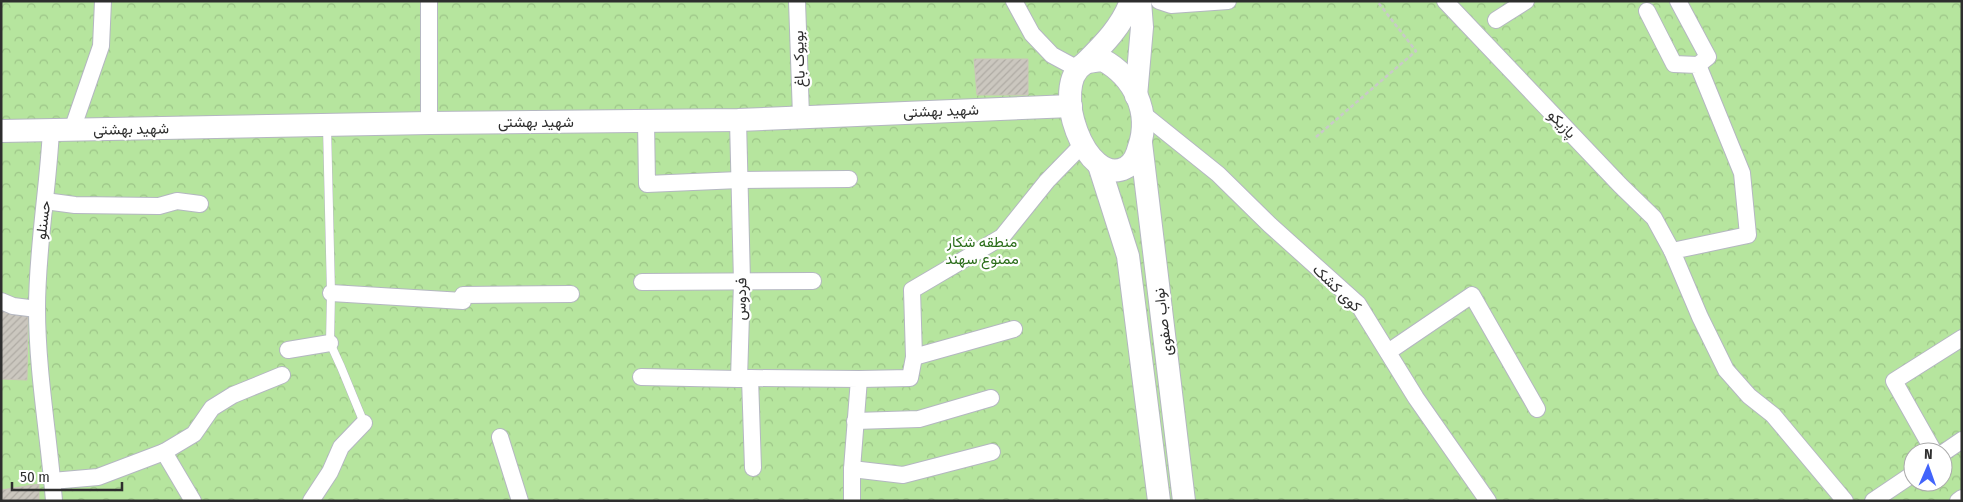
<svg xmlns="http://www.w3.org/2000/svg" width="1963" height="502" font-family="'Fira Sans Condensed',Vazirmatn,sans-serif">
  <defs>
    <pattern id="park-crowns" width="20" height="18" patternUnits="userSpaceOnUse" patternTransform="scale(1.25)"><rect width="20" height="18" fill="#b6e59e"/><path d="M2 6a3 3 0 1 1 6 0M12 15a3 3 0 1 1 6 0" fill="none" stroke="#9dc588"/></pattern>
    <pattern id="building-hatch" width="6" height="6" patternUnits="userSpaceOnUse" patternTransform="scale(1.25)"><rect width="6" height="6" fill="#cbc7bf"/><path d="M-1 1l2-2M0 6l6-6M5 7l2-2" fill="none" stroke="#afaba4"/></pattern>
  </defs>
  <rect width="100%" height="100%" fill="#efe9e1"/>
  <path fill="url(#park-crowns)" fill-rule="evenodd" d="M 1,1 L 1962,1 L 1962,501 L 1,501 ZM 1913,452 L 1943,452 L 1943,482 L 1913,482 Z"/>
  <g fill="url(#building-hatch)" stroke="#cbc5ba">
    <polygon points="974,59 1028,59 1028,95 977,95"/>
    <polygon points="1,307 28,317 27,380 1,379"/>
    <polygon points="39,484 39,501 1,501 1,490"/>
  </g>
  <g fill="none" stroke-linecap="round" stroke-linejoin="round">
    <g stroke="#b4b7c1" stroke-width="9">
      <polyline id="lane" points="327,127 331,293 330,343 341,367 364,423"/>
    </g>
    <g stroke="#b4b7c1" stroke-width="18">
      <g id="street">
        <polyline points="429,1 429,123"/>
        <polyline points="797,1 801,116"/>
        <polyline points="1014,1 1032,34 1052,55 1078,69"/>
        <polyline points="1159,1 1171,5 1228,1"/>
        <polyline points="1445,1 1620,185 1654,218 1672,251"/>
        <polyline points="1678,1 1708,57 1698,65"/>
        <polyline points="1647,11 1674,64 1698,65 1742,173 1748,235 1672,251 1700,317 1726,370 1749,396 1773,415 1845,501"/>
        <polyline points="1496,20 1526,1"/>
        <polyline points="1142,113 1218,174 1270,225 1358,304 1416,398 1488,501"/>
        <polyline points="738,120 742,282 739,379 750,378 753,468"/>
        <polyline points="646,121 647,184 739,180 849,179"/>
        <path d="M 51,130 C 48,190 37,248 37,308 C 37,372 49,437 54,501"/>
        <polyline points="72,130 101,46 103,1"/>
        <polyline points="45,201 75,205 159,206 177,201 200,204"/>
        <polyline points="642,282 813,281"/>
        <polyline points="331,293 463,301 463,295 571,294"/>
        <polyline points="1,301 13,306 37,309"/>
        <polyline points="288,350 330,343"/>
        <polyline points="1388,352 1472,295 1537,409"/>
        <polyline points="914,357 1014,329"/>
        <polyline points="641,377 739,379"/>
        <polyline points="750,378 859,379 852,469 852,501"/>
        <polyline points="859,379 910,378 914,357 912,290 1002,237 1047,181 1083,144"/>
        <polyline points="855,421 919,419 991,398"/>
        <polyline points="500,437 520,501"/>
        <polyline points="164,452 193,501"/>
        <polyline points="1934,452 1894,381 1962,338"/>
        <polyline points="1943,453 1962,440"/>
        <polyline points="852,469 903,475 992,452"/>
        <polyline points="52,481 98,477 164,452 194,434 212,408 233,395 282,375"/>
        <polyline points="311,501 330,472 341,447 364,423"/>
        <polyline points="1873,501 1913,474"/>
        <polyline points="1958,501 1962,498"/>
      </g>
    </g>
    <g stroke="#b4b7c1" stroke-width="24">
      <g id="secondary">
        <path d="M 1103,60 C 1134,77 1151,112 1139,147 C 1137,155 1134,164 1125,168 C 1086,188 1049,85 1084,64 C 1089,61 1097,61 1103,60 Z"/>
        <path d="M 1085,63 C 1104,44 1122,26 1131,1"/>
        <polyline points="1136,96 1142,27 1140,1"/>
        <polyline points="1,131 429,123 738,120 1071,106"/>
        <polyline points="1141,143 1184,501"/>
        <polyline points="1099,165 1128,256 1159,501"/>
      </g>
    </g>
    <polyline stroke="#c9c9c9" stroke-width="2.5" stroke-dasharray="4 2.5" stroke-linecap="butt" points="1316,137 1416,51 1377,1"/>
    <use href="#lane" stroke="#fff" stroke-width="8"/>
    <use href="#street" stroke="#fff" stroke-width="16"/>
    <use href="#secondary" stroke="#fff" stroke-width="22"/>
  </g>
  <g text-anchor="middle" stroke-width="4.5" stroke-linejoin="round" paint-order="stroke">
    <g font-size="15" fill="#2e2e2e" stroke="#fff">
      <text transform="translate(799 59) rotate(-92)" y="5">بویوک باغ</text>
      <text transform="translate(941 111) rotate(-2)" y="5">شهید بهشتی</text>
      <text x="536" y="127">شهید بهشتی</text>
      <text transform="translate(1562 124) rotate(46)" y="5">پازیکو</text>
      <text transform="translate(131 129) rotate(-1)" y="5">شهید بهشتی</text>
      <text transform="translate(43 220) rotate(-83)" y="5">حسنلو</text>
      <text transform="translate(1337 288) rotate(44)" y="5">کوی کشک</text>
      <text transform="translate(741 299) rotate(-89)" y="5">فردوس</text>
      <text transform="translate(1163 322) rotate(-97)" y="5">نواب صفوی</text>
    </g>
    <g font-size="15" fill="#2c6e1b" stroke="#fff">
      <text x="982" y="247">منطقه شکار<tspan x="982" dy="17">ممنوع سهند</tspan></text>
    </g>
  </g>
  <rect width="1963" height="502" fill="none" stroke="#2e2e2e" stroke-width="5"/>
  <g transform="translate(1928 467) rotate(2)"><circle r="24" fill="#ffffff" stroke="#ababab"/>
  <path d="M0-4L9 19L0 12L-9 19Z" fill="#4264fb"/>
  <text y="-8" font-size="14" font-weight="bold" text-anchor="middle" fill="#2e2e2e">N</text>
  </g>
  <path d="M12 482v8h110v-8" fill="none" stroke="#2e2e2e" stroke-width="2.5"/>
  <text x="20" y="482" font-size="15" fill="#2e2e2e" stroke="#ffffff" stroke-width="4" paint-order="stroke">50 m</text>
</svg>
